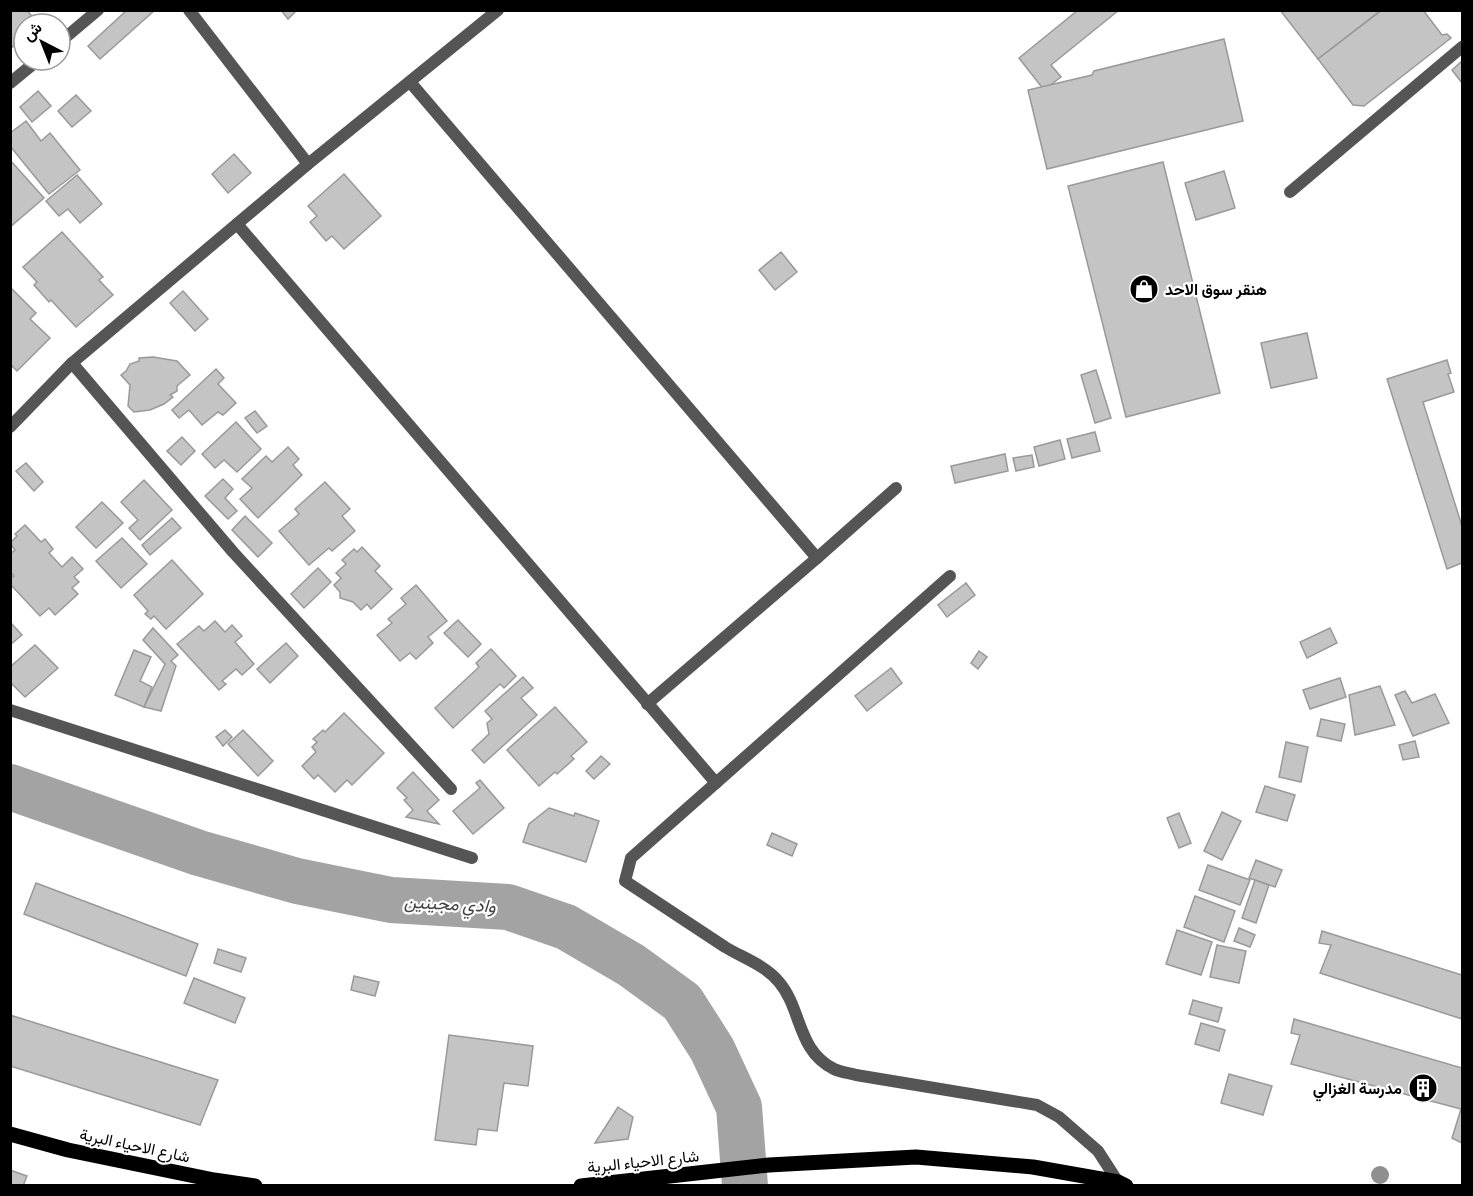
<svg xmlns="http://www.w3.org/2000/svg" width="1473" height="1196" font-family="'PT Sans Narrow',Vazirmatn,sans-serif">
  <rect width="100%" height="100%" fill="#fff"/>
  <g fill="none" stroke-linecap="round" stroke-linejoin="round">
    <polyline stroke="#a3a3a3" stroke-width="46" points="10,787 199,853 297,881 391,900 508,907 566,927 631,965 682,1002 712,1049 739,1107 745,1186"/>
  </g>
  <g fill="#c4c4c4" stroke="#999" stroke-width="1.5">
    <polygon points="10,10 27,10 38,24 24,24 24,38 10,49"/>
    <polygon points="127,10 155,10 100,59 88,46"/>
    <polygon points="281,10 297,10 288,19"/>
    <polygon points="1078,10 1119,10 1051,65 1061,77 1044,90 1019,58"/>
    <polygon points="1280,10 1381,10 1318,59"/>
    <polygon points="1382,10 1423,10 1442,35 1447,34 1451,38 1364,106 1353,105 1318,59"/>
    <polygon points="1224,39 1243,121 1047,169 1028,90 1092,75 1094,71"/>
    <polygon points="1462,61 1462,83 1452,70"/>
    <polygon points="38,91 51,106 32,122 20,107"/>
    <polygon points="76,95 91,111 72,127 58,111"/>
    <polygon points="26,121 41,141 50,133 80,170 49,194 10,146 10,133"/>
    <polygon points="234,154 251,173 228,193 212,174"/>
    <polygon points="10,160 44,198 10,227"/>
    <polygon points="1163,162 1220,393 1126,417 1068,186"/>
    <polygon points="1224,171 1235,208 1196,220 1185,183"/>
    <polygon points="344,174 381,216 344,249 332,236 326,241 310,222 317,216 308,206"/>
    <polygon points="77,175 102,204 80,223 68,209 59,216 46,201"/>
    <polygon points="62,232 103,277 99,280 113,295 76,327 51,300 49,302 34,285 37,282 23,267"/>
    <polygon points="781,252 797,272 775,290 759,270"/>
    <polygon points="10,287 36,313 30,319 50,338 17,371 10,364"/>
    <polygon points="183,291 208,319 195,331 170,303"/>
    <polygon points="1307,333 1317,378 1271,388 1261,343"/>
    <polygon points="153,357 177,361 190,375 177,386 177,391 170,395 173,397 164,404 150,410 134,412 128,406 130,385 121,375 126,371 130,364 139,361 139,358"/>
    <polygon points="1447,360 1451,373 1448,374 1454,392 1423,402 1462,526 1462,563 1447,569 1387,379"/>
    <polygon points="216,369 224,378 218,384 236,403 223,415 218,412 202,425 189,410 179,418 172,410"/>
    <polygon points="1096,370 1111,418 1095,423 1081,375"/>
    <polygon points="255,411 267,426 257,433 245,418"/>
    <polygon points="236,422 261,449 237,472 224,460 215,468 202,454"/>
    <polygon points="1095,432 1100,451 1072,458 1067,439"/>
    <polygon points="182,437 195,451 181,465 167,451"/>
    <polygon points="1060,440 1065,459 1039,466 1034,447"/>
    <polygon points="288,447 299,459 293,465 302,475 258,518 240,499 252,488 242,479 266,456 272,462"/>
    <polygon points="1005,454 1008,471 955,483 951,466"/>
    <polygon points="1032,455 1034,467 1016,471 1013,458"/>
    <polygon points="26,463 43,482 34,491 16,471"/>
    <polygon points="223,479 233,489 225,498 237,511 228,519 205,496"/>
    <polygon points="144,480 172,510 140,540 129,528 138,520 121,502"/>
    <polygon points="325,482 350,509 342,516 355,531 332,551 329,548 309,565 279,531 299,514 295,509"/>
    <polygon points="102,502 123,523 96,548 76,527"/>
    <polygon points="245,516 272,543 258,557 232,530"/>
    <polygon points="172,518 181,528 150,555 142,545"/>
    <polygon points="25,525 41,542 45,539 53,549 49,553 62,567 72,557 83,569 74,577 79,582 72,588 78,594 55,615 49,608 40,616 10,584 10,579 14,576 10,572 10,554 15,550 10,543 17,536 15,534"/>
    <polygon points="122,538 147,564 121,588 96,561"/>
    <polygon points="362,547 380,566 375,571 392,589 371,609 367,604 361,610 353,602 340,598 340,592 334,585 341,578 336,573 346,564 342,560 354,549 357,552"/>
    <polygon points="172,560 203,594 166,629 154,616 151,619 145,614 148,611 134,595"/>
    <polygon points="318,568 331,582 304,608 291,594"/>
    <polygon points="966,583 975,595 947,617 938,605"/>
    <polygon points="416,585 447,621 428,637 433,643 416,659 410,653 400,661 377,635 392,623 388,619 406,604 401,598"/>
    <polygon points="458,620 481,644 468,657 444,633"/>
    <polygon points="215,621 225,632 232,625 242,636 235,642 254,664 242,675 236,669 222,681 226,684 219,690 177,644 199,626 204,631"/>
    <polygon points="10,622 22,635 10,645"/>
    <polygon points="153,628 178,655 171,661 176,666 161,711 144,707 165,664 143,640"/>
    <polygon points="1330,628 1337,643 1307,658 1300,642"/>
    <polygon points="286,643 298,656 270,683 257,669"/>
    <polygon points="35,645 58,668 25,697 10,682 10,667"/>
    <polygon points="491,649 516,676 504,688 500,684 453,728 435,708 479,667 476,663"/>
    <polygon points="134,650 151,657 140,681 152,687 144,707 115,695"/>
    <polygon points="979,651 987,657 978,669 971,663"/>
    <polygon points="891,668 902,683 867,711 855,696"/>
    <polygon points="523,677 533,688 521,698 537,715 484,763 472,750 489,734 487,723 492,719 485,711"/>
    <polygon points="1340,678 1346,697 1310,709 1303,690"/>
    <polygon points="1380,686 1395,725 1355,735 1349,695"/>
    <polygon points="1405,691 1412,703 1435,694 1449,723 1413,736 1395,695"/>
    <polygon points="555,707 587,742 571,756 574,759 557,774 555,772 539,786 507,750"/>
    <polygon points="344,713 384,753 352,785 347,780 335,792 318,775 314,779 302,766 316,752 312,747 317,742 313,739 323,730 325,732"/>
    <polygon points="1321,719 1345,724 1341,741 1317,736"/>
    <polygon points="225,730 232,737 223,746 216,737"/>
    <polygon points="243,730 273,761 258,776 228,744"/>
    <polygon points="1415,741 1419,757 1403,760 1399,745"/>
    <polygon points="1286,742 1308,747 1301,782 1279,777"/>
    <polygon points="601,756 610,764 594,779 586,771"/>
    <polygon points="413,772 439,800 427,811 439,824 406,817 413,810 404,800 407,798 397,788"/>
    <polygon points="480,780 504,808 473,834 453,811 480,788 476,783"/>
    <polygon points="1265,786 1295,795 1287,821 1256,812"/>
    <polygon points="549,808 574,816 575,813 599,821 586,862 523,842 529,824"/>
    <polygon points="1222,812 1241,821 1222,860 1204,851"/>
    <polygon points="1179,813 1191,843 1179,848 1167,818"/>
    <polygon points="772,833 797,844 792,856 767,845"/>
    <polygon points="1256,860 1282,870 1275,887 1249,878"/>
    <polygon points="1208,865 1250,880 1240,905 1199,890"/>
    <polygon points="1255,880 1269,885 1256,923 1242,918"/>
    <polygon points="36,883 198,944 186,976 24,914"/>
    <polygon points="1195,896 1235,911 1224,942 1184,927"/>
    <polygon points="1239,928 1255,935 1250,947 1234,941"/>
    <polygon points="1177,930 1212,942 1201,975 1166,964"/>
    <polygon points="1322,931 1462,975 1462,1019 1320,973 1331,945 1319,943"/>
    <polygon points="1217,945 1246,951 1239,983 1210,977"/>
    <polygon points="218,949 246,958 241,972 214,963"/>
    <polygon points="354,976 379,982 375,996 351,990"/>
    <polygon points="194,978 245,998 235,1023 184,1003"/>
    <polygon points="1193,1000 1222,1008 1218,1022 1189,1014"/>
    <polygon points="10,1015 218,1080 200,1125 10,1066"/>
    <polygon points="1294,1019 1462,1068 1462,1143 1452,1138 1461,1109 1291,1064 1300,1035 1291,1033"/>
    <polygon points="1201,1023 1225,1030 1219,1051 1195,1044"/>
    <polygon points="449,1035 533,1046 528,1086 504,1083 497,1131 478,1129 476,1145 435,1140"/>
    <polygon points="1229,1074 1272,1086 1263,1115 1221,1103"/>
    <polygon points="618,1107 633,1117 628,1139 595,1143"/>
    <polygon points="10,1170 27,1176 23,1186 10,1186"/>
  </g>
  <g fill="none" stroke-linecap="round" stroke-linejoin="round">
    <polyline stroke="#555" stroke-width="12" points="1290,192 1462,47"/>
    <g stroke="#555" stroke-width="12">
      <polyline points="189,10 308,164"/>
      <polyline points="60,42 98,10"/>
      <polyline points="410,82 817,558 647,704"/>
      <polyline points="10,83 38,60"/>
      <polyline points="237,224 716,783"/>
      <polyline points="72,363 233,552 451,789"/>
      <polyline points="10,427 72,363 308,164 498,10"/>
      <polyline points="817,558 896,488"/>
      <path d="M 950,576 L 631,858 L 625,881 C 658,903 692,925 725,947 C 743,958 765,965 779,982 C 802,1009 797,1051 834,1069 C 840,1072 849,1073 856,1075 L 1037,1105 L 1059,1117 L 1098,1151 L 1118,1182"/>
      <polyline points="10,710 472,858"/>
    </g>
    <g stroke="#000" stroke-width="15">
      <polyline points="10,1134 68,1150 214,1180 255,1186"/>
      <polyline points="581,1186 769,1165 916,1157 1033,1167 1118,1182 1126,1186"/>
    </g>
  </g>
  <circle fill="#8f8f8f" cx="1380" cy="1175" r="9"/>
  <defs>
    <g id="shop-disc" transform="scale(1.5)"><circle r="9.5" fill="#000" stroke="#fff"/><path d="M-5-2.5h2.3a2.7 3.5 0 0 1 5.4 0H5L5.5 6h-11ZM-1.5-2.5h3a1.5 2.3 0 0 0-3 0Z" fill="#fff"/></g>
    <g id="building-disc" transform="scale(1.5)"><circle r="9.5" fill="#000" stroke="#fff"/><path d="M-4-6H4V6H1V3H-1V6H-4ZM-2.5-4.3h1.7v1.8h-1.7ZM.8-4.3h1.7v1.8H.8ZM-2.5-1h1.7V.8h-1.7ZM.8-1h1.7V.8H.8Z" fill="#fff"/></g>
  </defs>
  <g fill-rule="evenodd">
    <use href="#shop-disc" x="1144" y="289"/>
    <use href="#building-disc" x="1423" y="1088"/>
  </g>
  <g text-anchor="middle" stroke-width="4.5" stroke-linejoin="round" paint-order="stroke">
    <g font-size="16" font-weight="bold" fill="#000" stroke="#fff" text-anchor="start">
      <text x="1165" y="295">هنقر سوق الاحد</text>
      <text x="1402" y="1094" text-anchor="end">مدرسة الغزالي</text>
    </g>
    <g font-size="16" fill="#000" stroke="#fff">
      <text transform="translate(135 1145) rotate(12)" y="6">شارع الاحياء البرية</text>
      <text transform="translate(643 1161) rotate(-6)" y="6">شارع الاحياء البرية</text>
    </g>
    <g font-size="18" font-style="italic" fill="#444" stroke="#fff">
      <text transform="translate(450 904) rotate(3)" y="6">وادي مجينين</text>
    </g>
  </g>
  <rect width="1473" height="1196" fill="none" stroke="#000000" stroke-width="24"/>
  <g transform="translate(42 42) rotate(318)"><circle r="28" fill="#ffffff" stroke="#999999" stroke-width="1.5"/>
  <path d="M0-4.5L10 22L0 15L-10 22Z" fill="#000000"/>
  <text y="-9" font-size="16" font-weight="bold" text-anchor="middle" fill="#000000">ش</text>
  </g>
</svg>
